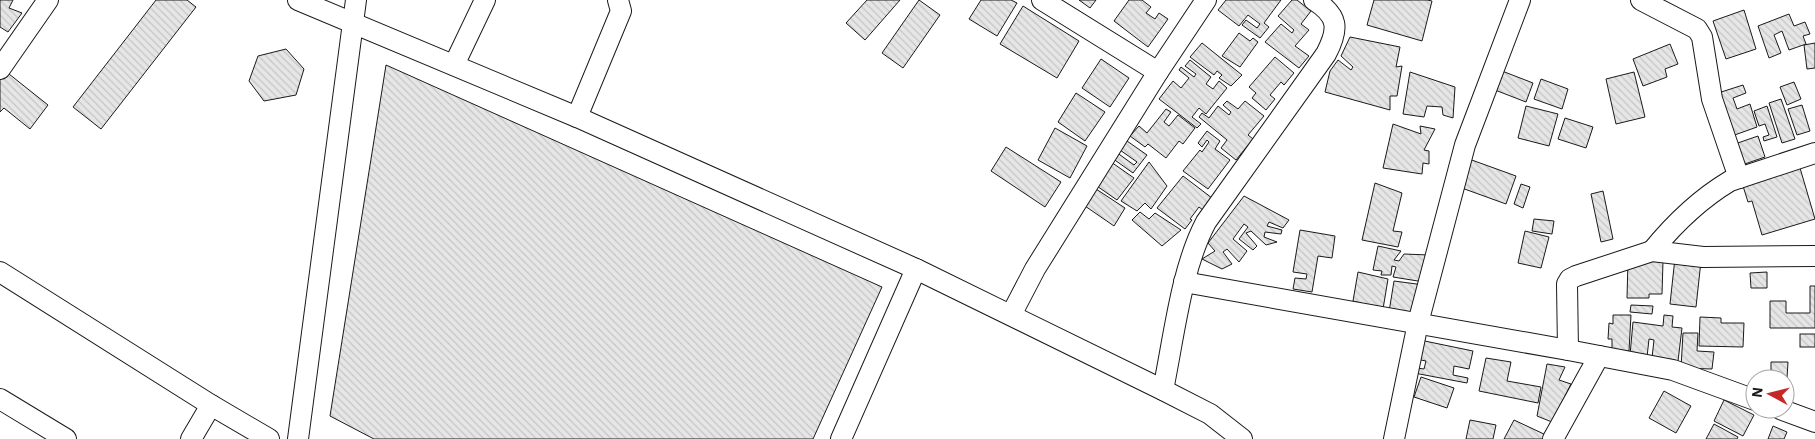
<svg xmlns="http://www.w3.org/2000/svg" width="1815" height="439" font-family="'IBM Plex Sans',sans-serif">
  <defs>
    <pattern id="building-back-hatch" width="6" height="6" patternUnits="userSpaceOnUse" patternTransform="scale(1.25)"><rect width="6" height="6" fill="#e6e6e6"/><path d="M-1 5l2 2M0 0l6 6M5-1l2 2" fill="none" stroke="#c5c5c5"/></pattern>
  </defs>
  <rect width="100%" height="100%" fill="#fff"/>
  <g fill="url(#building-back-hatch)" stroke="#1a1a1a">
    <polygon points="0,0 13,0 9,8 22,13 8,32 0,27"/>
    <polygon points="156,0 187,0 196,7 101,129 73,107"/>
    <polygon points="867,0 900,0 865,40 846,23"/>
    <polygon points="919,0 940,15 903,68 882,53"/>
    <polygon points="981,0 1011,0 1017,3 997,36 969,19"/>
    <polygon points="1079,0 1096,0 1090,8"/>
    <polygon points="1129,0 1142,0 1151,7 1146,13 1155,19 1159,13 1168,19 1148,47 1114,21"/>
    <polygon points="1226,0 1281,0 1264,23 1269,27 1260,38 1242,25 1246,20 1257,28 1260,24 1248,15 1239,26 1218,10"/>
    <polygon points="1292,0 1297,0 1311,11 1301,24 1309,30 1295,46 1309,56 1299,68 1265,42 1281,24 1292,33 1294,30 1278,16"/>
    <polygon points="1374,0 1427,0 1432,1 1422,41 1367,25"/>
    <polygon points="1023,6 1079,41 1057,78 1000,44"/>
    <polygon points="1744,10 1756,49 1726,59 1713,21"/>
    <polygon points="1789,14 1794,26 1805,22 1810,34 1803,36 1806,44 1789,50 1782,31 1774,35 1781,53 1769,58 1758,26"/>
    <polygon points="1239,33 1250,41 1253,38 1258,42 1240,67 1222,56"/>
    <polygon points="1350,37 1400,47 1396,67 1402,66 1397,96 1390,96 1390,110 1325,92 1330,71 1338,60 1351,70 1353,67 1341,56"/>
    <polygon points="1202,43 1242,75 1231,86 1219,78 1222,75 1217,71 1214,75 1190,57"/>
    <polygon points="1815,43 1815,68 1807,69 1804,45"/>
    <polygon points="1670,44 1678,64 1665,69 1667,77 1643,86 1633,59"/>
    <polygon points="286,49 304,69 296,95 264,101 249,81 258,56"/>
    <polygon points="1275,57 1294,73 1284,85 1281,82 1270,95 1275,99 1266,110 1252,98 1256,93 1249,87"/>
    <polygon points="1101,59 1129,78 1110,107 1082,88"/>
    <polygon points="1190,60 1211,77 1206,84 1213,89 1219,81 1227,88 1206,114 1199,108 1192,117 1201,124 1197,128 1159,99 1173,81 1181,88 1189,78 1179,70 1181,67 1194,77 1196,74 1185,66"/>
    <polygon points="386,65 882,287 813,439 374,439 330,416"/>
    <polygon points="4,70 48,105 30,129 4,108 0,112 0,75"/>
    <polygon points="1502,71 1533,83 1526,102 1495,90"/>
    <polygon points="1410,72 1455,87 1453,118 1443,115 1442,107 1427,106 1424,117 1403,114"/>
    <polygon points="1634,72 1645,117 1616,124 1606,79"/>
    <polygon points="1541,79 1568,89 1562,109 1534,99"/>
    <polygon points="1794,82 1801,99 1787,105 1780,87"/>
    <polygon points="1743,85 1746,93 1733,98 1737,109 1750,104 1757,127 1729,137 1715,94"/>
    <polygon points="1076,93 1105,112 1085,141 1058,122"/>
    <polygon points="1781,99 1795,139 1782,143 1769,103"/>
    <polygon points="1227,101 1238,109 1245,101 1264,116 1248,135 1253,139 1236,160 1221,148 1227,140 1199,117 1202,113 1209,118 1218,106 1229,115 1231,112 1223,105"/>
    <polygon points="1802,105 1810,131 1797,135 1788,109"/>
    <polygon points="1526,106 1558,114 1549,146 1518,138"/>
    <polygon points="1767,106 1777,137 1764,141 1763,137 1769,135 1765,124 1759,126 1754,111"/>
    <polygon points="1166,109 1171,112 1164,122 1169,126 1178,115 1195,128 1183,144 1179,141 1166,158 1148,144 1145,147 1130,136 1139,126 1147,133"/>
    <polygon points="1565,118 1593,127 1586,148 1558,139"/>
    <polygon points="1393,124 1421,134 1420,126 1435,129 1424,150 1429,151 1429,164 1423,163 1422,174 1383,168"/>
    <polygon points="1055,128 1087,146 1070,178 1038,160"/>
    <polygon points="1207,131 1220,141 1215,149 1230,160 1208,189 1183,171 1200,150 1202,152 1209,142 1207,140 1202,147 1198,143"/>
    <polygon points="1758,136 1765,157 1739,166 1732,145"/>
    <polygon points="1127,141 1147,155 1133,173 1112,158 1116,152 1134,165 1137,162 1120,150"/>
    <polygon points="1006,147 1061,182 1045,207 991,171"/>
    <polygon points="1469,159 1516,176 1506,204 1459,187"/>
    <polygon points="1111,162 1134,178 1117,200 1094,184"/>
    <polygon points="1149,162 1167,186 1151,209 1145,203 1137,211 1121,201"/>
    <polygon points="1800,168 1815,219 1762,235 1752,201 1748,202 1743,186"/>
    <polygon points="1183,176 1212,198 1203,210 1199,207 1190,219 1192,220 1185,229 1157,208"/>
    <polygon points="1375,183 1402,193 1393,231 1402,232 1398,247 1362,240"/>
    <polygon points="1521,184 1530,187 1523,208 1514,204"/>
    <polygon points="1096,189 1125,208 1114,226 1085,206"/>
    <polygon points="1603,191 1613,239 1601,242 1591,194"/>
    <polygon points="1244,196 1289,220 1283,228 1269,222 1267,226 1282,230 1281,234 1265,232 1264,237 1277,242 1266,245 1251,231 1246,233 1257,246 1253,250 1239,239 1248,227 1244,224 1233,239 1247,251 1239,262 1227,249 1223,252 1232,264 1222,269 1202,259 1215,251 1208,243"/>
    <polygon points="1140,212 1149,219 1155,213 1181,230 1162,246 1132,220"/>
    <polygon points="1534,219 1554,221 1552,234 1532,231"/>
    <polygon points="1300,230 1335,236 1332,258 1318,256 1312,292 1293,289 1295,278 1306,279 1307,274 1293,272"/>
    <polygon points="1525,231 1549,237 1541,268 1518,263"/>
    <polygon points="1378,246 1401,251 1394,260 1399,261 1404,254 1429,255 1424,282 1393,277 1396,267 1392,266 1391,275 1381,275 1382,271 1373,270"/>
    <polygon points="1675,258 1701,261 1696,307 1670,304"/>
    <polygon points="1628,260 1663,261 1662,294 1649,294 1649,298 1627,298"/>
    <polygon points="1358,272 1388,279 1383,309 1353,301"/>
    <polygon points="1767,272 1767,288 1751,288 1750,273"/>
    <polygon points="1394,281 1424,285 1418,317 1389,312"/>
    <polygon points="1810,286 1815,286 1815,328 1770,328 1770,301 1786,301 1786,313 1810,313"/>
    <polygon points="1631,305 1653,306 1652,314 1630,312"/>
    <polygon points="1613,315 1631,315 1629,351 1612,350 1612,339 1608,339 1609,323 1613,324"/>
    <polygon points="1664,315 1673,316 1672,327 1682,328 1678,361 1652,358 1654,340 1649,339 1647,357 1630,355 1633,322 1663,326"/>
    <polygon points="1700,317 1721,318 1721,323 1744,323 1743,347 1699,346"/>
    <polygon points="1683,333 1698,333 1697,351 1714,352 1712,369 1681,368"/>
    <rect x="1800" y="334" width="15" height="13"/>
    <polygon points="1415,339 1473,351 1469,369 1454,366 1453,375 1468,378 1467,383 1409,372 1410,367 1424,369 1426,361 1411,358"/>
    <polygon points="1486,358 1511,362 1507,381 1541,387 1538,403 1479,391"/>
    <polygon points="1771,362 1788,362 1787,378 1771,377"/>
    <polygon points="1547,364 1565,367 1559,380 1571,384 1552,422 1537,416"/>
    <polygon points="1421,377 1454,388 1447,408 1414,397"/>
    <polygon points="1664,391 1691,406 1676,433 1649,418"/>
    <polygon points="1724,400 1754,415 1743,436 1714,421"/>
    <polygon points="1470,420 1496,425 1493,439 1466,439"/>
    <polygon points="1514,420 1546,435 1544,439 1504,439"/>
    <polygon points="1714,424 1738,437 1737,439 1706,439"/>
    <polygon points="1773,426 1787,432 1784,439 1768,439"/>
  </g>
  <g fill="none" stroke-linecap="round" stroke-linejoin="round">
    <g stroke="#1a1a1a" stroke-width="22">
      <g id="street">
        <polyline points="298,0 577,117 916,269 1163,390 1210,414 1242,439"/>
        <polyline points="1042,0 1158,72"/>
        <polyline points="1641,0 1697,29 1702,37 1712,99 1739,178"/>
        <polyline points="454,65 485,0"/>
        <polyline points="0,69 48,0"/>
        <polyline points="577,117 621,11 618,0"/>
        <path d="M 1652,251 C 1674,224 1700,199 1730,181 L 1815,153"/>
        <polyline points="0,272 211,405 269,439"/>
        <polyline points="1184,282 1568,350 1673,370 1755,400"/>
        <polyline points="1011,315 1035,269 1158,72 1206,0"/>
        <polyline points="1568,350 1567,284 1570,279 1576,276 1652,251 1703,257 1815,256"/>
        <path d="M 1163,390 C 1174,337 1181,269 1206,222 L 1326,54 C 1339,29 1339,16 1314,0"/>
        <polyline points="0,399 66,439"/>
        <polyline points="1780,409 1815,422"/>
        <polyline points="191,439 211,405"/>
        <polyline points="298,439 356,0"/>
        <polyline points="841,439 916,269"/>
        <polyline points="1394,439 1418,323 1465,145 1520,0"/>
        <polyline points="1553,439 1599,356"/>
      </g>
    </g>
    <use href="#street" stroke="#fff" stroke-width="20"/>
  </g>
  <g transform="translate(1770 394) rotate(277)"><circle r="24" fill="#ffffff" stroke="#a3a3a3"/>
  <path d="M0-4L9 19L0 12L-9 19Z" fill="#c62828"/>
  <text y="-8" font-size="14" font-weight="bold" text-anchor="middle" fill="#1a1a1a">N</text>
  </g>
</svg>
